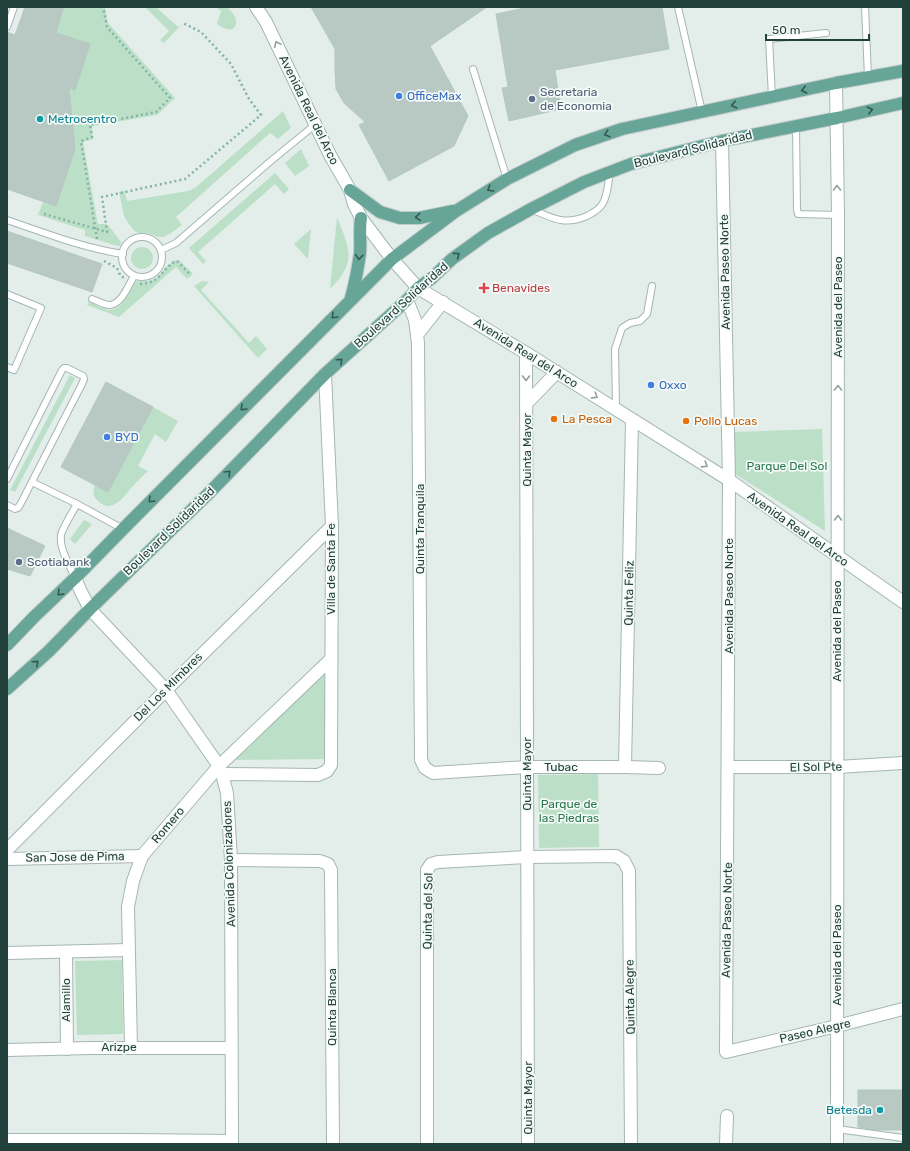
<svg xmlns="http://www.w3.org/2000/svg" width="910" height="1151" font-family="Rubik,sans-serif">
  <rect width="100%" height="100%" fill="#e3eeea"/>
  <g fill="#bce0c7">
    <polygon points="65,7 105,7 108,23 175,98 157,115 92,126 93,139 83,142 98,224 106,224 109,226 121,242 120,246 117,246 85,236 85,230 38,215 43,202 56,206 75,149 71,106 55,101 60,86 75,90 89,44 56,33"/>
    <polygon points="145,7 156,7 178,27 183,23 164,43 160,40 169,31"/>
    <path d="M 216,7 L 227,7 C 231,10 238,19 236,24 C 233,34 222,28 217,24 L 221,11 Z"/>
    <path d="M 283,111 L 291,128 L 278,139 L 270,133 L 176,217 L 182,225 C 176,229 170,235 163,237 C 159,238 155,235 151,234 C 147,232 143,234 139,233 C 133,232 127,221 124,216 L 119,192 L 125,191 L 127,201 L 188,191 L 195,188 Z"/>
    <polygon points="301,149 309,166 295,176 285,163"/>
    <polygon points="275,173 289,189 284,194 275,184 198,252 206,261 203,264 189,248"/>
    <path d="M 337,217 C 350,250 357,262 330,289 Z"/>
    <polygon points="311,229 308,259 294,244"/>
    <circle cx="142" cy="258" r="11"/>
    <path d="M 176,260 L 179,260 L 193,274 L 187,279 L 176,267 L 119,317 L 87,305 L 89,302 C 95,304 103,309 109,310 C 123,310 130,291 136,281 C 165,283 157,269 176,260 Z"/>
    <polygon points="202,281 209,282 201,290 249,343 256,336 267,349 258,358 194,286"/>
    <polygon points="70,375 75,378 15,492 10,490"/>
    <path d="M 153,407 L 178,421 L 166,442 L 155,434 L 138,466 L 148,471 C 142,476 137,482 132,487 C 123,498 111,515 97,500 C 92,495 93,490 95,485 L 108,492 Z"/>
    <polygon points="822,429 825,531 735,474 734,432"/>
    <polygon points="84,520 92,524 75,544 70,539"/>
    <polygon points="330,660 330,759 226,760"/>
    <polygon points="598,774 599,847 539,848 538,775"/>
    <polygon points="122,960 123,1034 77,1035 75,961"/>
  </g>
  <g fill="#b8c9c3" stroke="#b5c8c1">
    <polygon points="25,7 64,7 56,33 90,44 75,90 69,88 75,149 56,206 7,189 7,32 15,35"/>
    <polygon points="311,7 487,7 430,46 468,116 454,146 389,181 359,125 365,122 344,103 336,89 335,71 335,49"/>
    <polygon points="529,7 662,7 669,49 555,70 561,109 509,121 502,88 508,87 496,14"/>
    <polygon points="7,231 102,264 92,292 7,263"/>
    <polygon points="106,382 153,407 108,492 61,467"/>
    <polygon points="7,528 45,546 30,576 7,569"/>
    <polygon points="858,1090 903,1090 903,1130 876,1130 858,1127"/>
  </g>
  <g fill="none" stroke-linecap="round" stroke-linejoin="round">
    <g stroke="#a5b6b2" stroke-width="8">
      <g id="service">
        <polyline points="678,7 702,112"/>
        <polyline points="865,7 868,77"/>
        <polyline points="7,27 14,7"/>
        <polyline points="473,69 507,179"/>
        <polyline points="772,97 769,39 826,33"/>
        <polyline points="796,126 797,209 798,214 838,215"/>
        <path d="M 531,209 C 553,218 563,226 587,216 C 593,213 600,209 603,203 C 608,194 608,182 610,172"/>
        <path d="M 7,220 C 45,233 83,248 123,254"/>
        <circle cx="142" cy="257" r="20"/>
        <polyline points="161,250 176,243 272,160 316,124"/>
        <polyline points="7,294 41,308 14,370 7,367"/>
        <path d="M 92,299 C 98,301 104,305 110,305 C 122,304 129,284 134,276"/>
        <polyline points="616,409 615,349 622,328 630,323 640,321 647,314 652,286"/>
        <polyline points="7,479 62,370 64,368 67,368 83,376 84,379 82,384 21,503 18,508 15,509 7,505"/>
        <polyline points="32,482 77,504 123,529"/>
        <path d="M 75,578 C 70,565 59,549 61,535 C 62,529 73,511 77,504"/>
        <polyline points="837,1129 903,1138"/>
      </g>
    </g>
    <g stroke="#a5b6b2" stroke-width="14">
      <g id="minor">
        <polyline points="836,83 838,215 837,1144"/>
        <polyline points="722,141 729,480 726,1052 837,1026 903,1009"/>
        <polyline points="407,300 415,320 418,343 421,760 425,768 433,773 527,767 625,767 659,768"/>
        <polyline points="417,335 443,302"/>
        <polyline points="526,353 528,1144"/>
        <polyline points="526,404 557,372"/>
        <polyline points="75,578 81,592 90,609 166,690 219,766 222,774 227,793 231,860 232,1144"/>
        <polyline points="625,767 632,420"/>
        <polyline points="728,767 837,767 903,763"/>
        <polyline points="222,774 318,775 327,771 331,765 332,526 325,374"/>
        <polyline points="7,850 166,690 332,526"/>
        <polyline points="7,859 142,856"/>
        <polyline points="231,860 320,861 328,864 331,870 333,1144"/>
        <polyline points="66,952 67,1049"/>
        <polyline points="7,953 128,950"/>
        <polyline points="131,1047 128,907 133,881 142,856 219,766 331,659"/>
        <polyline points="7,1050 91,1048 231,1048"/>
        <polyline points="7,1140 130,1140 232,1141"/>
        <polyline points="427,1144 427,870 431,864 438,862 527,857 616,856 624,861 629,871 631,1144"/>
        <polyline points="726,1144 727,1116"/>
      </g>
    </g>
    <g stroke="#a5b6b2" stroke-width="14">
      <polyline id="tertiary" points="256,7 266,22 330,155 350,190 354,204 361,218 392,259 418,288 526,353 729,480 903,602"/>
    </g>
    <g stroke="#c1cac8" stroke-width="14">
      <g id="primary">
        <polyline points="350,190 380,212 400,218 419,218 453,211"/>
        <path d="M 351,298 C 355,283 358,269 360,253 C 361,242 359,230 361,218"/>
        <polyline points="7,645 35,616 75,578 123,529 392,259 456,211 507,179 575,145 622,129 836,83 903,71"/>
        <polyline points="7,689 49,651 90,609 209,493 325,374 407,300 418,288 432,278 452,259 488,233 531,209 584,182 631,164 722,141 837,118 903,103"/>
      </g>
    </g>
    <g stroke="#83b3a6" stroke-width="2.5" stroke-dasharray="2 3" stroke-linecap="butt">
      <polyline points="44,214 107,232 102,197 185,179 261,115 249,99 231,64 201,32 183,23"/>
      <polyline points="97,239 81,141 92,137 90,125 156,112 170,98 107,27 103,7"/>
      <polyline points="104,261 117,268 120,275 124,278"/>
      <path d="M 140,284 C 162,283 160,270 176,261 L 178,262 L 191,275"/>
    </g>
    <use href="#service" stroke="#fff" stroke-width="6"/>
    <use href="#minor" stroke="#fff" stroke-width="12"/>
    <use href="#tertiary" stroke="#fff" stroke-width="12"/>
    <use href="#primary" stroke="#66a598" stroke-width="12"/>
  </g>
  <defs><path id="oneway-chevron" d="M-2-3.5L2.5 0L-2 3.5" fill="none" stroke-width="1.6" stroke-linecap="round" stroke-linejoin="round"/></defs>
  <g stroke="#90a09c">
    <use href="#oneway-chevron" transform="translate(277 44) rotate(-116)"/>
    <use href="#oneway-chevron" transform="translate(837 188) rotate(-90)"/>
    <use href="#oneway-chevron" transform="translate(526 378) rotate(90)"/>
    <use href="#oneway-chevron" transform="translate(838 388) rotate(-90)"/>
    <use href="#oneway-chevron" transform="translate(595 396) rotate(32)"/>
    <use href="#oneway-chevron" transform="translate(705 465) rotate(32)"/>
    <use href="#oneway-chevron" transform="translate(838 518) rotate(-90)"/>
  </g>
  <g stroke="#335952">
    <use href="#oneway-chevron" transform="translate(804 90) rotate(168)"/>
    <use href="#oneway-chevron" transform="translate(734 105) rotate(168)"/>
    <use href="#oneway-chevron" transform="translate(870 110) rotate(-13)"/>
    <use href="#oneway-chevron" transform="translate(607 134) rotate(161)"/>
    <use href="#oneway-chevron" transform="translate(490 189) rotate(148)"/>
    <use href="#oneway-chevron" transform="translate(418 217) rotate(175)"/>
    <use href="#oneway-chevron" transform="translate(457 255) rotate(-37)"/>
    <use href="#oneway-chevron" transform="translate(359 257) rotate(96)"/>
    <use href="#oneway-chevron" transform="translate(334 316) rotate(135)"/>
    <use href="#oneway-chevron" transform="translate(340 361) rotate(-42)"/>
    <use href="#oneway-chevron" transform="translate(243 408) rotate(135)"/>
    <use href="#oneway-chevron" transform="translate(228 473) rotate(-45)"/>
    <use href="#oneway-chevron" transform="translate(151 500) rotate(135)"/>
    <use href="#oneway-chevron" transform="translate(60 593) rotate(136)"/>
    <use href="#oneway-chevron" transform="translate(36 663) rotate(-42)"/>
  </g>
  <g fill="#3f7fe0" stroke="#f4faf7" stroke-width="1.5">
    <circle cx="399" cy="96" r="4"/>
    <circle cx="651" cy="385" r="4"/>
    <circle cx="107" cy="437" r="4"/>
  </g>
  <g fill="#5c6f8a" stroke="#f4faf7" stroke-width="1.5">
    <circle cx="532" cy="99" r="4"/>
    <circle cx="19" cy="562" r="4"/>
  </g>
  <g fill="#0f9aa8" stroke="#f4faf7" stroke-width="1.5">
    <circle cx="40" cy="119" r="4"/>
    <circle cx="880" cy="1110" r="4"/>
  </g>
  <path fill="#e0444e" stroke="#f4faf7" stroke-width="1.5" d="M482 282h4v4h4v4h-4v4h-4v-4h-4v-4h4z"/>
  <g fill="#e8710a" stroke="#f4faf7" stroke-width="1.5">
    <circle cx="554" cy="419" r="4"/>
    <circle cx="686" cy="421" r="4"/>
  </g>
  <g text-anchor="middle" stroke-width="3.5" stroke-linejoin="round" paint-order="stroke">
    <g font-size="12" fill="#4e5e75" stroke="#f4faf7" text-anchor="start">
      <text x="540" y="96">Secretaria<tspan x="540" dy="14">de Economia</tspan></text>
      <text x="27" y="566">Scotiabank</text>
    </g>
    <g font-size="12" fill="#366cbe" stroke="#f4faf7" text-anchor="start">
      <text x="407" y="100">OfficeMax</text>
      <text x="659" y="389">Oxxo</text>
      <text x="115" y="441">BYD</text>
    </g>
    <g font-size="12" fill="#22403a" stroke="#f4faf7">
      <text transform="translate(309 110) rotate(64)" y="4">Avenida Real del Arco</text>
      <text transform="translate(693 149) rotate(-14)" y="4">Boulevard Solidaridad</text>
      <text transform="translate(725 272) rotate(-91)" y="4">Avenida Paseo Norte</text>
      <text transform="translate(401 305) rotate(-42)" y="4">Boulevard Solidaridad</text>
      <text transform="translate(838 307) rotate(-90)" y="4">Avenida del Paseo</text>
      <text transform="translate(526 353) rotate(32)" y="4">Avenida Real del Arco</text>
      <text transform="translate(527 450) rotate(-90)" y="4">Quinta Mayor</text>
      <text transform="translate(420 529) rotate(-90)" y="4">Quinta Tranquila</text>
      <text transform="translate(798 529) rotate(35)" y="4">Avenida Real del Arco</text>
      <text transform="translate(169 531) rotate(-44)" y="4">Boulevard Solidaridad</text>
      <text transform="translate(331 569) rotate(-90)" y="4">Villa de Santa Fe</text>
      <text transform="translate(629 593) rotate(-89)" y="4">Quinta Feliz</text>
      <text transform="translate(729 596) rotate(-90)" y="4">Avenida Paseo Norte</text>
      <text transform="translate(837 631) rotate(-90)" y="4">Avenida del Paseo</text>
      <text transform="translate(168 687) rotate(-45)" y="4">Del Los MImbres</text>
      <text x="561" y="771">Tubac</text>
      <text transform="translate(816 767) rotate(-1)" y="4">El Sol Pte</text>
      <text transform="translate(527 774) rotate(-90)" y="4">Quinta Mayor</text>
      <text transform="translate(168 825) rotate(-50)" y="4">Romero</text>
      <text transform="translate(75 857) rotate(-1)" y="4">San Jose de Pima</text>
      <text transform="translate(229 864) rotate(-92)" y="4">Avenida Colonizadores</text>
      <text transform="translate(428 911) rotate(-89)" y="4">Quinta del Sol</text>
      <text transform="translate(727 920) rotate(-89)" y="4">Avenida Paseo Norte</text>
      <text transform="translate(837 955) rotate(-90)" y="4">Avenida del Paseo</text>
      <text transform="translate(630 997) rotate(-91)" y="4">Quinta Alegre</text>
      <text transform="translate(66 1000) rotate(-90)" y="4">Alamillo</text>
      <text transform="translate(332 1007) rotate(-90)" y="4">Quinta Blanca</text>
      <text transform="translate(815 1031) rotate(-13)" y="4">Paseo Alegre</text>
      <text x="119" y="1051">Arizpe</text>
      <text transform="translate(528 1098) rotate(-90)" y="4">Quinta Mayor</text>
    </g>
    <g font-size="12" fill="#0d838f" stroke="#f4faf7" text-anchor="start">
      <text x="48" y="123">Metrocentro</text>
      <text x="872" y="1114" text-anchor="end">Betesda</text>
    </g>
    <g font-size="12" fill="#be3a42" stroke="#f4faf7" text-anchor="start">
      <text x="492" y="292">Benavides</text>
    </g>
    <g font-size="12" fill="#c56008" stroke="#f4faf7" text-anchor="start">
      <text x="562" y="423">La Pesca</text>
      <text x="694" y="425">Pollo Lucas</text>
    </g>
    <g font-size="12" fill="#2a794d" stroke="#f4faf7">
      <text x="787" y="470">Parque Del Sol</text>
      <text x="569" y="808">Parque de<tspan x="569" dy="14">las Piedras</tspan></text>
    </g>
  </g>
  <rect width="910" height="1151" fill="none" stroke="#22403a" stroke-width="16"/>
  <path d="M766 34v6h103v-6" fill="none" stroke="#22403a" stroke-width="2"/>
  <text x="772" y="34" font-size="12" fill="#22403a" stroke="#f4faf7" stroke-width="3" paint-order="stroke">50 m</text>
</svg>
